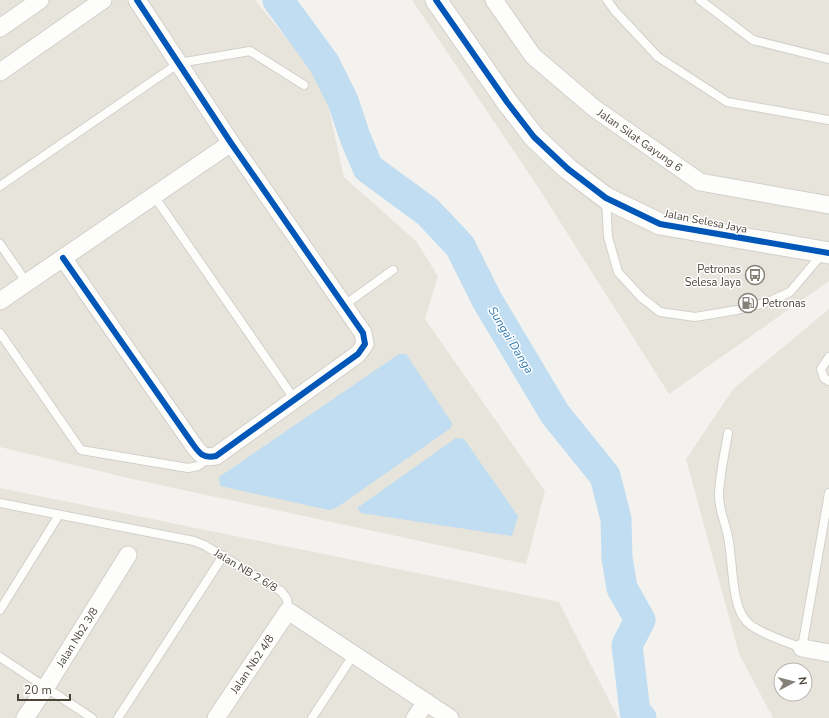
<svg xmlns="http://www.w3.org/2000/svg" width="829" height="718" font-family="'Nunito Sans',sans-serif">
  <rect width="100%" height="100%" fill="#f4f2ee"/>
  <g fill="#e7e4dc" fill-rule="evenodd">
    <polygon points="0,0 255,0 323,83 344,177 416,241 438,276 425,319 545,491 526,564 128,478 0,447"/>
    <polygon points="412,0 829,0 829,281 669,394 538,187"/>
    <path d="M 829,309 L 829,718 L 773,718 L 739,654 L 686,459 L 734,388 ZM 781,670 L 805,670 L 805,694 L 781,694 Z"/>
    <polygon points="0,488 559,602 618,718 0,718"/>
  </g>
  <g fill="#c0ddf1">
    <polygon points="399,354 406,354 452,423 451,428 336,508 329,510 220,486 219,477"/>
    <polygon points="456,438 464,439 518,516 512,536 361,513 357,508"/>
  </g>
  <g fill="none" stroke-linecap="round" stroke-linejoin="round">
    <polyline stroke="#c0ddf1" stroke-width="31" points="278,0 324,63 343,101 355,137 368,168 428,212 460,246 487,300 555,414 605,476 616,519 617,558 622,588 640,620 627,645 635,712 641,718"/>
    <g stroke="#d2d0cb" stroke-width="10">
      <g id="service">
        <polyline points="607,0 615,11 658,57 727,102 829,120"/>
        <polyline points="700,0 753,40 829,59"/>
        <polyline points="0,186 179,63 250,51 304,85"/>
        <polyline points="154,196 295,400"/>
        <polyline points="606,199 608,237 618,272 641,297 660,312 695,317 737,310 768,302 790,292 823,253"/>
        <polyline points="0,244 27,283"/>
        <polyline points="343,306 393,270"/>
        <polyline points="0,333 81,450 188,468 198,466 209,458"/>
        <polyline points="829,357 821,369 824,378 829,381"/>
        <path d="M 728,433 C 725,452 719,478 719,496 C 719,511 726,524 728,537 C 733,559 731,607 747,622 C 758,633 787,642 802,648 L 829,493"/>
        <polyline points="0,503 194,541 204,545 281,591 287,599 288,611"/>
        <polyline points="0,610 59,515"/>
        <polyline points="0,657 92,718"/>
        <polyline points="118,718 223,556"/>
        <polyline points="312,718 354,654"/>
      </g>
    </g>
    <g stroke="#d2d0cb" stroke-width="19">
      <g id="minor">
        <polyline points="494,0 533,56 594,108 700,182 829,205"/>
        <polyline points="0,28 40,0"/>
        <polyline points="0,72 103,0"/>
        <path d="M 63,258 L 192,443 C 199,453 203,459 216,456 L 358,354 L 365,344 L 363,333 L 231,143 L 137,0"/>
        <polyline points="0,301 231,143"/>
        <polyline points="802,648 829,653"/>
        <polyline points="25,718 46,687 128,555"/>
        <polyline points="216,718 288,611 450,718"/>
        <polyline points="415,718 426,702"/>
      </g>
    </g>
    <g stroke="#d2d0cb" stroke-width="23">
      <polyline id="tertiary" points="436,0 507,102 534,137 568,169 606,198 660,224 829,253"/>
    </g>
    <use href="#service" stroke="#fdfdfc" stroke-width="8"/>
    <use href="#minor" stroke="#fdfdfc" stroke-width="17"/>
    <use href="#tertiary" stroke="#fdfdfc" stroke-width="21"/>
    <g stroke="#fff" stroke-width="8">
      <g id="cycleway">
        <polyline points="436,0 507,102 534,137 568,169 606,198 660,224 829,253"/>
        <path d="M 63,258 L 192,443 C 199,453 203,459 216,456 L 358,354 L 365,344 L 363,333 L 231,143 L 137,0"/>
      </g>
    </g>
    <use href="#cycleway" stroke="#0057b8" stroke-width="6"/>
  </g>
  <defs>
    <g id="bus-ring" transform="scale(1)"><circle r="9.5" fill="#fff" stroke="#868178" stroke-width="1.5"/><path d="M-5-6H5V4H4V6H2V4H-2V6H-4V4H-5ZM-3.5-4V0h7V-4ZM-3.5 1.2v1.5H-2V1.2ZM2 1.2v1.5H3.5V1.2Z" fill="#868178"/></g>
    <g id="fuel-ring" transform="scale(1)"><circle r="9.5" fill="#fff" stroke="#868178" stroke-width="1.5"/><path d="M-5.5-6h7V0h2V4h1.3V-2.5L3-4.5l.8-.8L6-3V5H2.5V1h-1V6h-7ZM-4.2-4.7v3.2H.2V-4.7Z" fill="#868178"/></g>
  </defs>
  <g fill-rule="evenodd">
    <use href="#bus-ring" x="755" y="275"/>
    <use href="#fuel-ring" x="748" y="303"/>
  </g>
  <g text-anchor="middle" stroke-width="3" stroke-linejoin="round" paint-order="stroke">
    <g font-size="11" fill="#4b4439" stroke="#fff">
      <text transform="translate(640 140) rotate(35)" y="4">Jalan Silat Gayung 6</text>
      <text transform="translate(706 221) rotate(11)" y="4">Jalan Selesa Jaya</text>
      <text transform="translate(246 570) rotate(31)" y="4">Jalan NB 2 6/8</text>
      <text transform="translate(77 637) rotate(-58)" y="4">Jalan Nb2 3/8</text>
      <text transform="translate(252 664) rotate(-56)" y="4">Jalan Nb2 4/8</text>
    </g>
    <g font-size="11" fill="#4b4439" stroke="#fff" text-anchor="end">
      <text x="741" y="273">Petronas<tspan x="741" dy="13">Selesa Jaya</tspan></text>
      <text x="762" y="307" text-anchor="start">Petronas</text>
    </g>
    <g font-size="12" font-style="italic" fill="#2e7ab2" stroke="#fff">
      <text transform="translate(511 340) rotate(59)" y="4">Sungai Danga</text>
    </g>
  </g>
  <g transform="translate(793 682) rotate(83)"><circle r="19" fill="#ffffff" stroke="#b7b4b0"/>
  <path d="M0-3L7 15L0 10L-7 15Z" fill="#868178"/>
  <text y="-6" font-size="11" font-weight="bold" text-anchor="middle" fill="#4b4439">N</text>
  </g>
  <path d="M18 694v6h52v-6" fill="none" stroke="#4b4439" stroke-width="2"/>
  <text x="24" y="694" font-size="12" fill="#4b4439" stroke="#ffffff" stroke-width="3" paint-order="stroke">20 m</text>
</svg>
